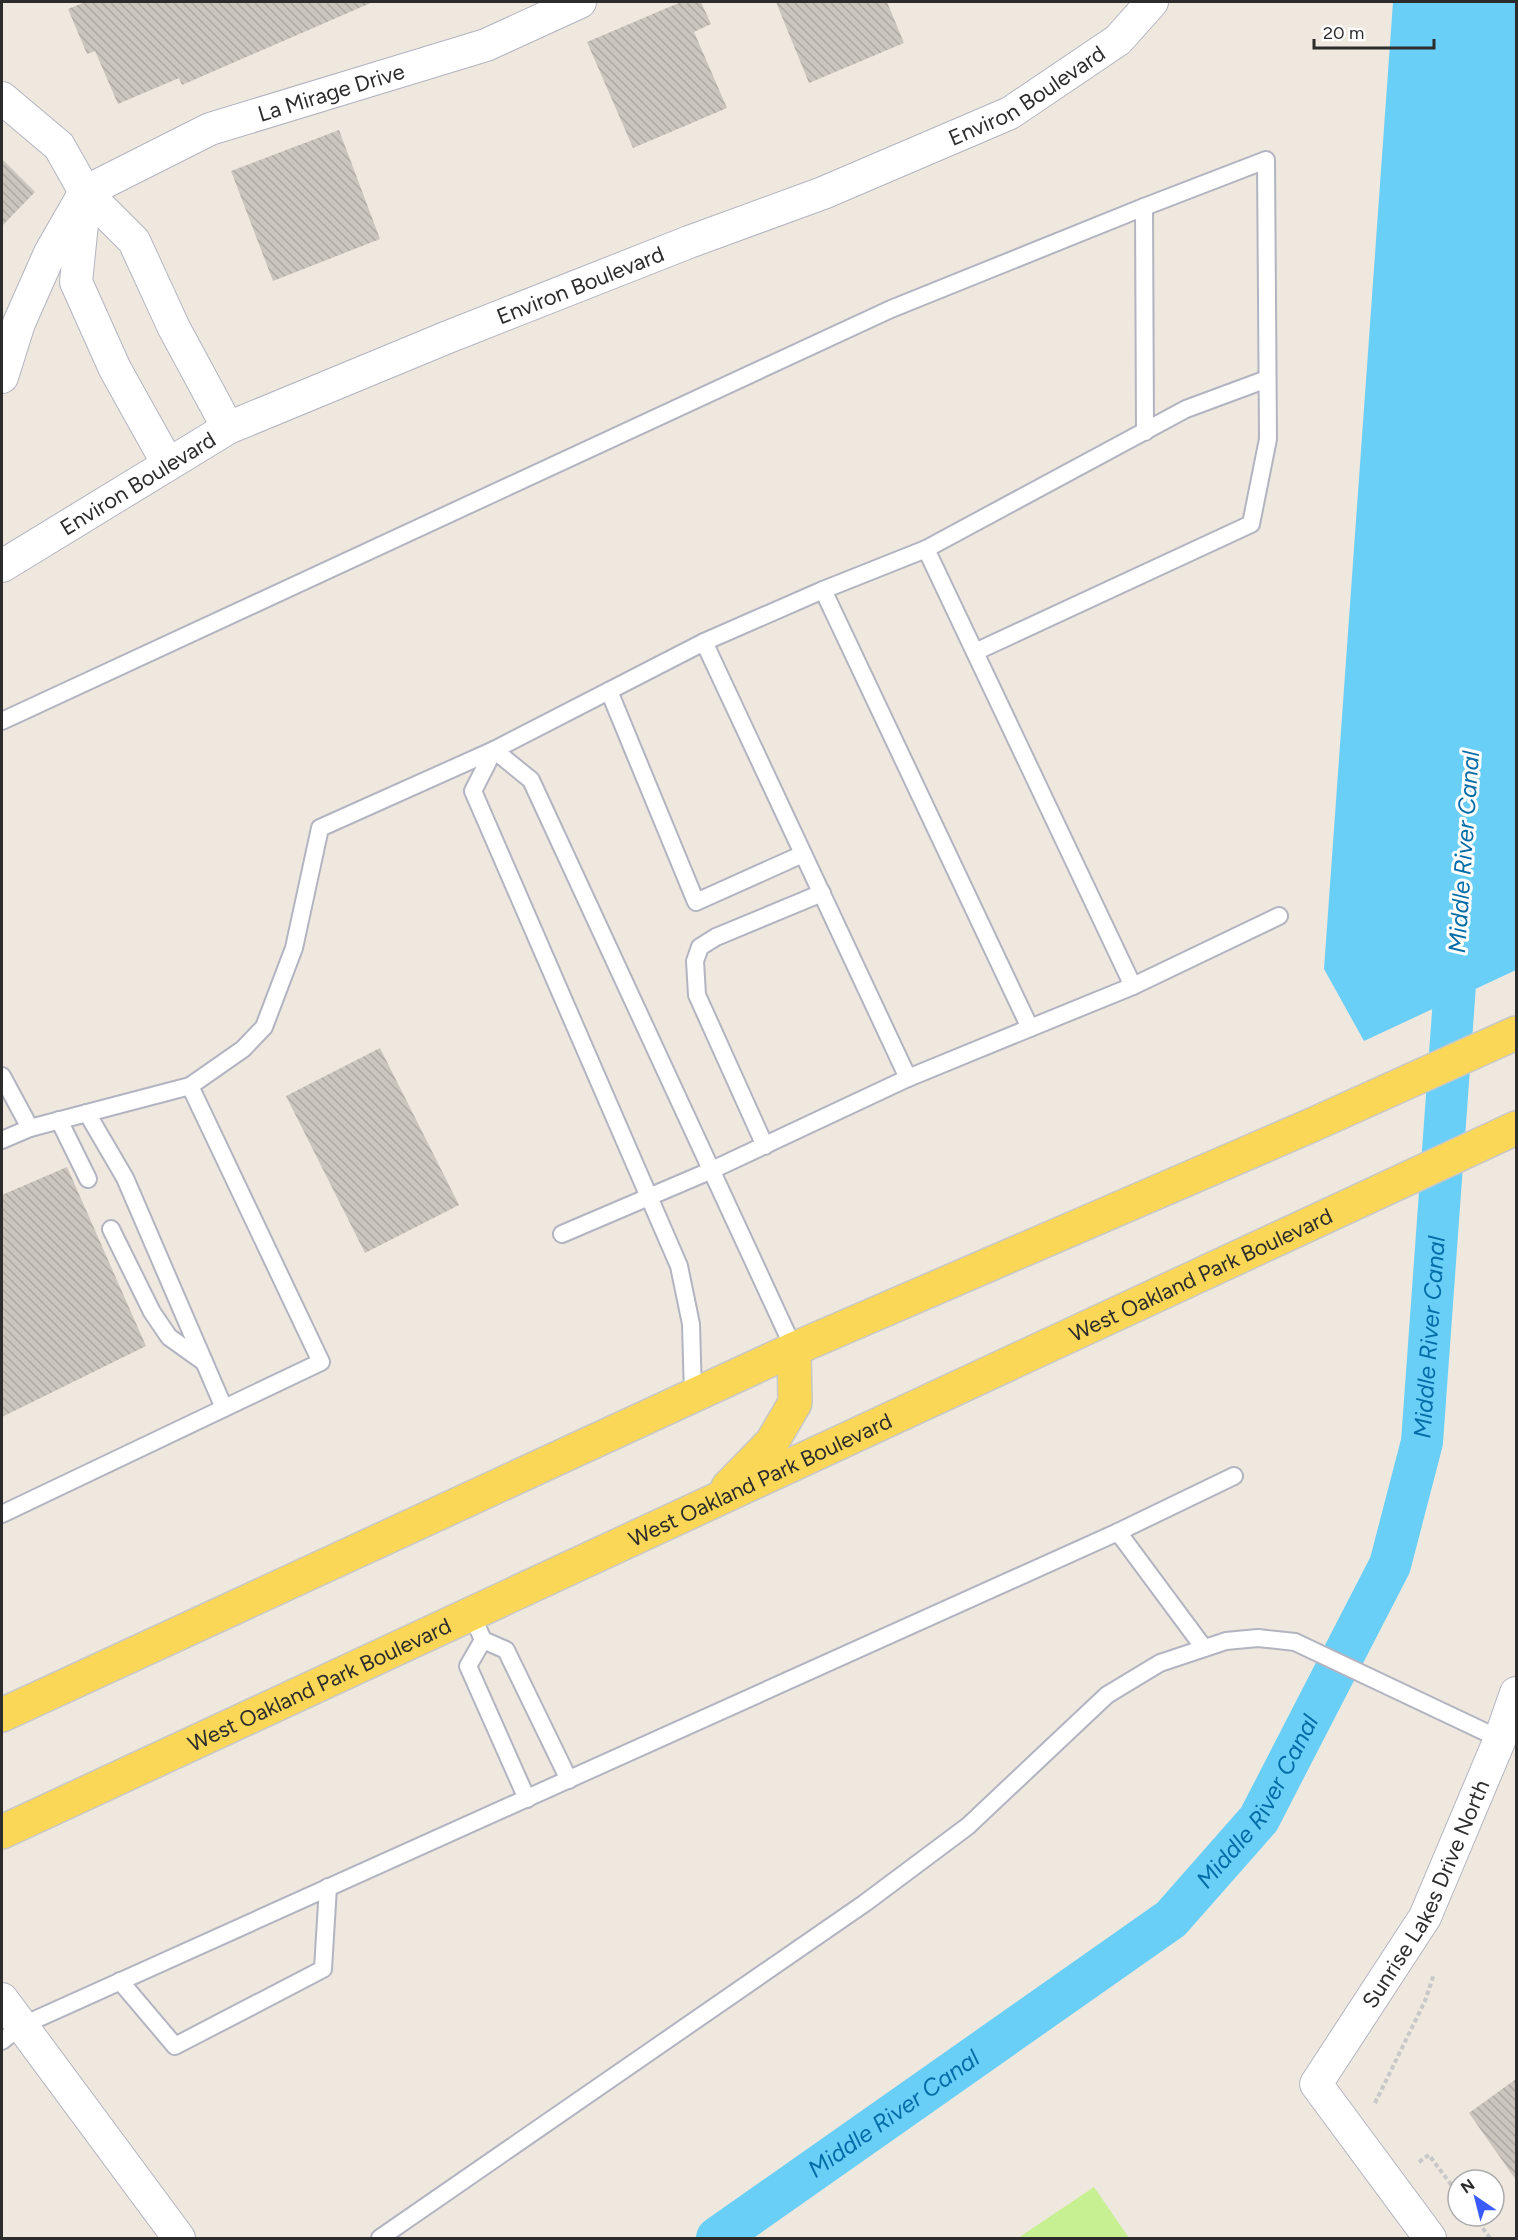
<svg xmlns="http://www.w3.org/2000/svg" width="1518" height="2240" font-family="Figtree,sans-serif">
  <defs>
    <pattern id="building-back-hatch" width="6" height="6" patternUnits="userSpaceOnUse" patternTransform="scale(1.5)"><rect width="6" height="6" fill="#cac5bd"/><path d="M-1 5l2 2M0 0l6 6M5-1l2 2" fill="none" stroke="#aea9a3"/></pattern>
  </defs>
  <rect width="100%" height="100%" fill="#efe8de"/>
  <polygon fill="#c7f092" points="1094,2187 1129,2238 1018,2238"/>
  <polygon fill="#6acff7" points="1393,2 1516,2 1516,970 1364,1041 1324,969"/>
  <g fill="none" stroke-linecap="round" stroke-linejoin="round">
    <path stroke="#6acff7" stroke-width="42" id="s1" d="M 717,2238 L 1171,1919 L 1259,1819 L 1390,1565 L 1422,1442 L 1458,943"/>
  </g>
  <g fill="url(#building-back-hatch)">
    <polygon points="85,2 373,2 182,85 179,78 118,104 95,51 87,54 68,9"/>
    <polygon points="681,2 701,2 711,24 694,32 727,108 633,148 587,42"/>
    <polygon points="776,2 887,2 904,43 809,83"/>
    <polygon points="339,130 380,239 273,281 231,171"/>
    <polygon points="2,159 35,192 2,226"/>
    <polygon points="380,1048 459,1205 365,1253 286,1096"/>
    <polygon points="67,1167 146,1346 2,1417 2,1195"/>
    <polygon points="1516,2079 1516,2180 1469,2113"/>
  </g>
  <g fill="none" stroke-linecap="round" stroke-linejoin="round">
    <g stroke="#b2b4c1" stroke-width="20">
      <g id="lane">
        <polyline points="1144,207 1145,432"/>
        <polyline points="926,549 1186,409 1267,379"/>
        <polyline points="823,590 926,549 1133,986 1030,1028"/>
        <polyline points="704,642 823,590 1030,1028 908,1078"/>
        <polyline points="609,691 696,902 803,854"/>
        <polyline points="2,721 891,309 1144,207 1266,160 1268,439 1251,524 975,652"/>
        <polyline points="494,750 473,791 679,1266 691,1324 693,1395"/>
        <polyline points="494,750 531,780 794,1349"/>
        <polyline points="1133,986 1279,916"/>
        <polyline points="2,1076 30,1128 2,1140"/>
        <polyline points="190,1086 243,1049 264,1027 294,948 320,828 494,750 704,642 908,1078 712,1170 562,1234"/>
        <polyline points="87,1113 125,1178 224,1408"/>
        <polyline points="59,1120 88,1179"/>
        <polyline points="765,1146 697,995 695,961 700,947 716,937 822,893"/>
        <polyline points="111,1229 152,1312 169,1337 204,1362"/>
        <polyline points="2,1514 321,1362 190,1086 30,1128"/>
        <polyline points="1118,1532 1234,1476"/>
        <polyline points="472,1615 483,1640 506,1650 569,1780"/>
        <polyline points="483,1640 468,1666 527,1799"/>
        <polyline points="120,1981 175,2046 323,1969 328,1887"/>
        <polyline points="2,2041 21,2026 1118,1532 1204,1648"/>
        <polyline points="380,2238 865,1903 968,1826 1107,1695 1160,1663 1226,1641 1258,1638 1295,1642 1500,1739"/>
      </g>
    </g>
    <g stroke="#b2b4c1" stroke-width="34">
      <g id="street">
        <polyline points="2,98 59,146 85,192 134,241 174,328 228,428"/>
        <polyline points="84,204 76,282 115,369 168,464"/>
        <path id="s2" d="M 2,377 L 19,323 L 50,253 L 85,192 L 210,129 L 486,45 L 580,2"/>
        <path id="s3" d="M 2,566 L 228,428 L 448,337 L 689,242 L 823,193 L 1010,113 L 1118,40 L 1152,2"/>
        <polyline points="2,1999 179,2238"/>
        <path id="s4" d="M 1430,2238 L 1316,2084 L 1425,1917 L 1500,1739 L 1516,1693"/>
      </g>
    </g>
    <g stroke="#c8c8c8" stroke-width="36">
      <g id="primary">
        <polyline points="728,1487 772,1442 795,1403 794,1349"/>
        <polyline points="2,1715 794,1349 1312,1125 1516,1033"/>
        <path id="s5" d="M 2,1832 L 1516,1128"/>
      </g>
    </g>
    <g stroke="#c8c8c8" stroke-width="4" stroke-dasharray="4.5 3" stroke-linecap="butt">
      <polyline points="1375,2103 1425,2001 1434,1974"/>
      <polyline points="1419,2162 1429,2155 1458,2194"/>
      <polyline points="1474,2216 1490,2238"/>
    </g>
    <use href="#lane" stroke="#fff" stroke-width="16"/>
    <use href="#street" stroke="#fff" stroke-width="32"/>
    <use href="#primary" stroke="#fad757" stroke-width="33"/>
  </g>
  <g text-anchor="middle" stroke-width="6" stroke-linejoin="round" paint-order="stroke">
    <g font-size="22" fill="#2c2c2c" stroke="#fff">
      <text dy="8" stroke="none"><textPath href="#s2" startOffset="470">La Mirage Drive</textPath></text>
      <text dy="8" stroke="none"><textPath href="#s3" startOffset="1131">Environ Boulevard</textPath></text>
      <text dy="8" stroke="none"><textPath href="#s3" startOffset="645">Environ Boulevard</textPath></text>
      <text dy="8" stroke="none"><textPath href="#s3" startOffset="159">Environ Boulevard</textPath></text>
      <text dy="8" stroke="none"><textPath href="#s5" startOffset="1322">West Oakland Park Boulevard</textPath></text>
      <text dy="8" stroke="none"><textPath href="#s5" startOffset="836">West Oakland Park Boulevard</textPath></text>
      <text dy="8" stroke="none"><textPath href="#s5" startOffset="350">West Oakland Park Boulevard</textPath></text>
      <text dy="8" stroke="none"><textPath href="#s4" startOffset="412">Sunrise Lakes Drive North</textPath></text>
    </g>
    <g font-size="24" font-style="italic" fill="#046da8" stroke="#fff">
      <text transform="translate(1464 852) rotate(-86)" y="8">Middle River Canal</text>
      <text dy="8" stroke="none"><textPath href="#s1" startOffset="1206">Middle River Canal</textPath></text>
      <text dy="8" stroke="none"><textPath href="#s1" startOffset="702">Middle River Canal</textPath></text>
      <text dy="8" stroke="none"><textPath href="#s1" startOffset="216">Middle River Canal</textPath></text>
    </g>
  </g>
  <rect width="1518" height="2240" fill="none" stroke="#2c2c2c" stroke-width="6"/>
  <g transform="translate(1476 2198) rotate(325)"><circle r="28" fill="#ffffff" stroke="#ababab" stroke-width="1.5"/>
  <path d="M0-4.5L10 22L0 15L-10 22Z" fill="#3a5bff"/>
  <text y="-9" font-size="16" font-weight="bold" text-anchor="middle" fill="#2c2c2c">N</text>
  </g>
  <path d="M1314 39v9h120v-9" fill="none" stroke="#2c2c2c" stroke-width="3"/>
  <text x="1323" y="39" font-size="18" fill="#2c2c2c" stroke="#ffffff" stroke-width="4.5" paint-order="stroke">20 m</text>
</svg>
